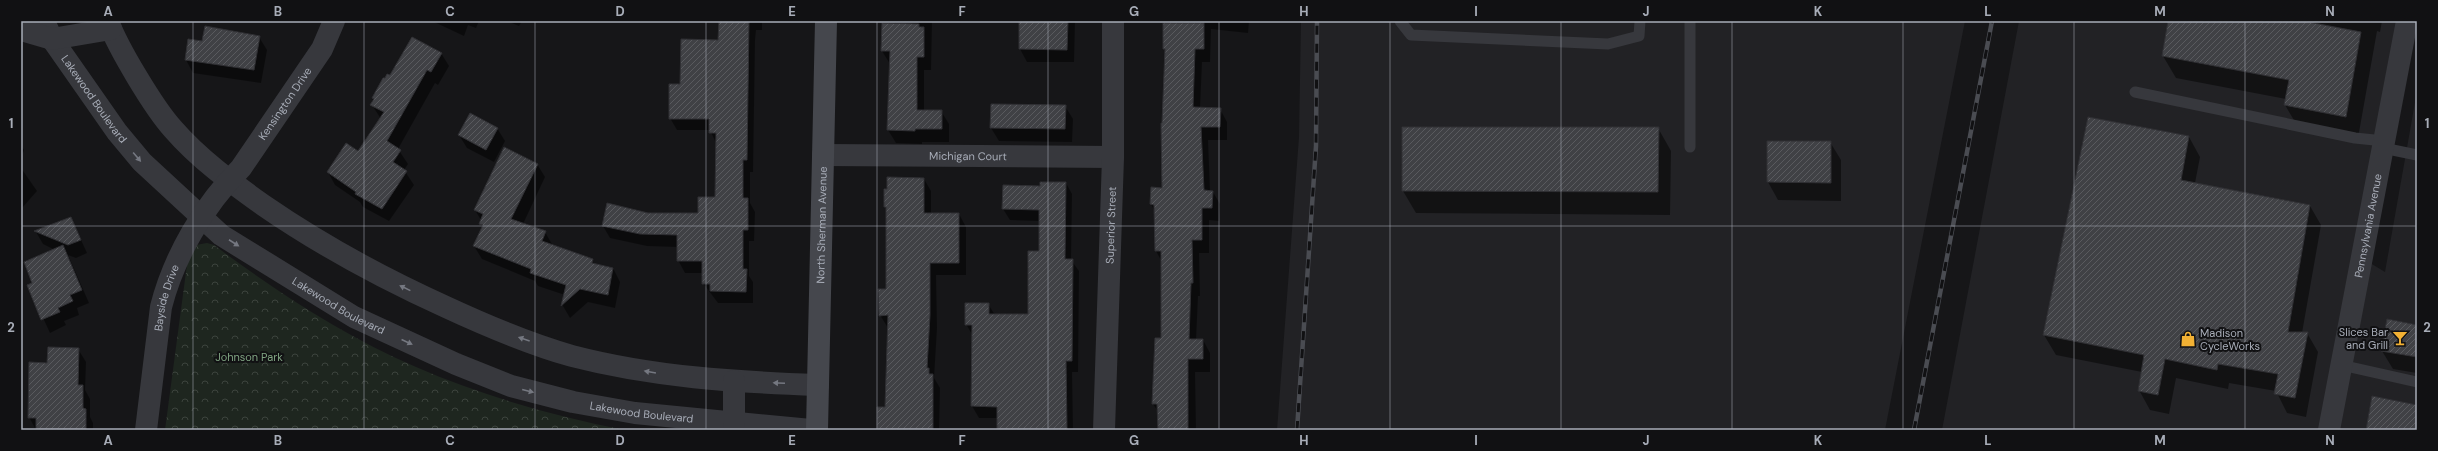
<svg xmlns="http://www.w3.org/2000/svg" width="2438" height="451" font-family="'DM Sans',sans-serif">
  <defs>
    <pattern id="forest-crowns" width="20" height="18" patternUnits="userSpaceOnUse"><rect width="20" height="18" fill="#1e261f"/><path d="M2 6a3 3 0 1 1 6 0M12 15a3 3 0 1 1 6 0" fill="none" stroke="#3c433d"/></pattern>
    <pattern id="building-hatch" width="6" height="6" patternUnits="userSpaceOnUse"><rect width="6" height="6" fill="#404145"/><path d="M-1 1l2-2M0 6l6-6M5 7l2-2" fill="none" stroke="#595a5e"/></pattern>
  </defs>
  <rect width="100%" height="100%" fill="#161618"/>
  <g fill="#222225">
    <polygon points="1301,21 1965,21 1885,430 1277,430 1299,137"/>
    <polygon points="2019,21 2407,21 2362,258 2385,272 2417,91 2417,430 1942,430"/>
  </g>
  <path fill="url(#forest-crowns)" d="M 207,243 L 214,245 C 277,292 344,336 416,367 C 483,396 553,416 625,430 L 165,430 L 188,257 L 196,245 Z"/>
  <g fill="#0007">
    <polygon points="432,21 479,21 476,28 468,25 464,36"/>
    <polygon points="507,21 522,21 519,26"/>
    <polygon points="720,21 762,21 762,30 756,30 755,40 753,172 750,172 750,203 755,212 754,241 749,241 749,276 753,282 753,303 718,303 703,283 703,273 685,273 678,260 678,247 647,246 610,238 603,226 648,214 699,214 716,198 717,145 710,130 677,130 670,118 681,85 719,41"/>
    <polygon points="883,21 939,21 932,22 931,70 924,70 924,111 941,111 949,124 949,142 922,142 922,144 896,143 888,130 890,64 882,51"/>
    <polygon points="1038,21 1075,21 1074,62 1027,62 1020,49"/>
    <polygon points="1164,21 1249,21 1248,33 1211,29 1210,62 1202,62 1200,108 1220,109 1227,122 1227,140 1208,140 1210,191 1213,192 1220,204 1219,221 1209,220 1209,253 1199,253 1200,296 1198,296 1196,340 1203,340 1210,353 1210,372 1195,372 1196,430 1159,430 1159,413 1153,404 1162,339 1162,262 1156,251 1155,212 1151,204 1163,189 1166,52 1164,49"/>
    <polygon points="2169,21 2382,21 2380,32 2377,31 2358,138 2298,127 2285,105 2286,99 2176,78 2163,56"/>
    <polygon points="259,37 267,50 261,83 193,73 186,60 189,40 203,42"/>
    <polygon points="441,53 449,66 438,85 435,83 398,149 408,164 404,170 414,185 389,221 363,207 360,202 335,185 328,172 358,153 381,119 372,105 373,98 390,77"/>
    <polygon points="1065,106 1073,119 1072,142 999,141 991,128"/>
    <polygon points="497,128 505,141 494,162 467,148 459,135"/>
    <polygon points="1403,128 1658,128 1671,151 1670,215 1416,213 1403,191"/>
    <polygon points="2189,137 2200,157 2195,183 2310,206 2321,225 2302,333 2307,333 2318,352 2306,417 2287,413 2276,391 2229,383 2228,389 2176,378 2169,414 2150,410 2139,390 2142,372 2056,355 2044,335"/>
    <polygon points="1768,142 1830,142 1841,160 1841,201 1778,200 1768,182"/>
    <polygon points="21,145 24,150 21,159"/>
    <polygon points="537,164 545,177 523,224 545,232 553,246 592,260 595,265 613,268 620,282 615,308 588,302 570,318 563,306 565,295 538,286 535,281 482,259 474,246 483,228 480,224 481,220 475,210"/>
    <polygon points="21,168 37,191 22,208 21,207"/>
    <polygon points="924,179 931,191 931,214 959,214 966,227 966,275 936,275 937,328 934,378 940,388 939,430 878,430 886,408 888,328 880,315 887,290 887,211 885,206"/>
    <polygon points="1066,183 1072,194 1071,260 1079,271 1078,372 1072,372 1073,430 998,430 998,418 979,418 972,406 973,336 966,324 988,304 995,315 1029,315 1040,252 1040,221 1010,220 1003,209 1041,187"/>
    <polygon points="71,218 87,253 76,258 68,255 89,303 77,308 79,315 64,321 66,325 50,333 28,285 34,283 55,250 43,244 36,232"/>
    <polygon points="2417,326 2417,373 2393,369 2382,351"/>
    <polygon points="78,349 86,362 85,390 90,399 90,417 93,423 93,430 36,430 29,417 48,364"/>
  </g>
  <g fill="url(#building-hatch)" stroke="#303034">
    <polygon points="719,21 749,21 747,160 743,160 743,198 748,198 748,230 743,230 743,269 747,269 746,292 710,291 710,284 702,284 702,261 677,261 677,235 640,234 602,226 607,203 648,213 698,213 698,197 715,197 716,133 709,133 709,119 669,119 669,84 680,84 681,39 718,40"/>
    <polygon points="1019,21 1068,21 1067,50 1019,49"/>
    <polygon points="2168,21 2303,21 2361,32 2346,117 2284,105 2289,80 2162,56"/>
    <polygon points="882,23 919,24 919,27 924,27 924,57 917,57 917,110 942,110 942,129 915,129 915,131 887,130 890,51 881,51"/>
    <polygon points="1163,23 1204,23 1204,49 1195,49 1193,107 1221,108 1220,127 1201,127 1204,190 1213,191 1212,208 1202,208 1202,240 1192,240 1193,283 1191,283 1189,339 1203,339 1203,359 1188,359 1188,430 1158,430 1157,404 1152,404 1155,338 1161,338 1161,251 1155,251 1154,205 1150,204 1151,187 1162,188 1161,123 1162,123 1165,49 1163,49"/>
    <polygon points="205,26 260,36 254,70 185,60 188,39 202,41"/>
    <polygon points="412,37 442,53 431,72 427,70 387,141 401,150 393,162 407,171 382,209 355,194 356,192 327,172 346,143 358,151 384,112 370,105 374,99 372,98 383,78 385,78 387,74 390,75"/>
    <polygon points="991,104 1066,105 1065,129 990,128"/>
    <polygon points="470,113 498,128 486,150 458,135"/>
    <polygon points="2088,117 2189,136 2181,180 2310,205 2288,332 2308,332 2295,398 2274,394 2278,374 2218,364 2217,370 2165,359 2158,395 2138,391 2144,355 2043,335"/>
    <polygon points="1402,127 1659,127 1658,192 1402,191"/>
    <polygon points="1767,141 1831,141 1831,183 1767,182"/>
    <polygon points="504,147 538,164 511,219 546,231 542,241 593,259 592,263 613,268 608,295 580,289 561,306 566,285 530,273 531,269 473,246 483,225 479,224 483,214 474,210"/>
    <polygon points="887,177 924,178 924,213 959,213 959,263 930,263 930,315 927,368 929,368 929,374 933,374 933,430 877,430 877,407 885,407 888,315 879,316 878,289 886,289 886,207 884,207 884,189 887,189"/>
    <polygon points="1040,182 1066,182 1065,259 1073,259 1072,361 1066,361 1067,430 997,430 997,407 971,406 972,325 965,325 965,303 989,303 989,314 1028,314 1028,251 1039,251 1039,210 1002,209 1003,185 1040,186"/>
    <polygon points="71,217 81,240 68,245 34,231"/>
    <polygon points="63,245 82,290 70,295 73,301 58,308 60,312 41,320 27,285 32,283 24,262"/>
    <polygon points="2387,319 2417,325 2417,357 2381,351"/>
    <polygon points="48,347 79,348 78,385 83,385 83,408 86,409 86,430 36,430 36,418 28,418 29,362 47,363"/>
    <polygon points="2372,396 2417,405 2417,430 2366,430"/>
  </g>
  <g fill="none" stroke-linecap="round" stroke-linejoin="round">
    <g stroke="#37383d" stroke-width="11">
      <polyline points="1400,21 1411,35 1608,44 1639,36 1640,21"/>
      <polyline points="1690,21 1690,147"/>
      <polyline points="2135,92 2355,138 2384,141"/>
      <polyline points="2383,148 2417,155"/>
      <polyline points="2341,365 2417,382"/>
    </g>
    <g stroke="#37383d" stroke-width="22">
      <path id="s1" d="M 44,21 L 52,39 L 117,132 L 142,162 L 221,235 L 354,317 L 456,364 L 511,386 L 573,402 L 635,413 L 811,430"/>
      <path d="M 108,21 C 118,48 154,108 173,129 C 199,159 231,182 263,205 C 321,245 382,278 446,307 C 487,326 529,344 572,356 C 653,377 735,382 818,385"/>
      <polyline points="21,30 52,39 111,29"/>
      <path id="s2" d="M 823,155 L 1113,157"/>
      <polyline points="734,381 734,423"/>
      <path id="s3" d="M 146,430 L 161,307 C 174,256 204,205 241,168 L 322,49 L 334,21"/>
      <path id="s4" d="M 1104,430 L 1113,157 L 1113,21"/>
      <path id="s5" d="M 2329,430 L 2407,21"/>
    </g>
    <path stroke="#45474d" stroke-width="22" id="s6" d="M 817,430 L 826,21"/>
    <g stroke="#4a4c52" stroke-width="4.5">
      <g id="rail">
        <polyline points="1297,430 1316,146 1317,21"/>
        <polyline points="1914,430 1992,21"/>
      </g>
    </g>
    <use href="#rail" stroke="#111113" stroke-width="3" stroke-dasharray="9" stroke-linecap="butt"/>
  </g>
  <defs><path id="oneway-solid" d="M-6-.8H1V-3.2L6.5 0L1 3.2V.8H-6Z"/></defs>
  <g fill="#757881">
    <use href="#oneway-solid" transform="translate(137 157) rotate(50)"/>
    <use href="#oneway-solid" transform="translate(234 243) rotate(33)"/>
    <use href="#oneway-solid" transform="translate(405 288) rotate(-154)"/>
    <use href="#oneway-solid" transform="translate(524 339) rotate(-161)"/>
    <use href="#oneway-solid" transform="translate(407 342) rotate(25)"/>
    <use href="#oneway-solid" transform="translate(650 372) rotate(-170)"/>
    <use href="#oneway-solid" transform="translate(779 383) rotate(-177)"/>
    <use href="#oneway-solid" transform="translate(528 391) rotate(14)"/>
  </g>
  <path fill="none" stroke="#a8adb8" stroke-width="1" stroke-opacity="0.55" d="M 193,21 L 193,430M 364,21 L 364,430M 535,21 L 535,430M 706,21 L 706,430M 877,21 L 877,430M 1048,21 L 1048,430M 1219,21 L 1219,430M 1390,21 L 1390,430M 1561,21 L 1561,430M 1732,21 L 1732,430M 1903,21 L 1903,430M 2074,21 L 2074,430M 2245,21 L 2245,430M 21,226 L 2417,226"/>
  <defs>
    <g id="bar-bare" transform="scale(1.2)"><path d="M-6-5H6L.8 .8V4.5H3.5V6h-7V4.5H-.8V.8Z" fill="#f2b134" stroke="#111113" stroke-width="2.5" paint-order="stroke"/></g>
    <g id="shop-bare" transform="scale(1.2)"><path d="M-5-2.5h2.3a2.7 3.5 0 0 1 5.4 0H5L5.5 6h-11ZM-1.5-2.5h3a1.5 2.3 0 0 0-3 0Z" fill="#f2b134" stroke="#111113" stroke-width="2.5" paint-order="stroke"/></g>
  </defs>
  <g fill-rule="evenodd">
    <use href="#bar-bare" x="2400" y="338"/>
    <use href="#shop-bare" x="2188" y="339"/>
  </g>
  <g text-anchor="middle" stroke-width="4" stroke-linejoin="round" paint-order="stroke">
    <g font-size="11" fill="#a8adb8" stroke="#111113">
      <text dy="4" stroke="none"><textPath href="#s1" startOffset="93">Lakewood Boulevard</textPath></text>
      <text dy="4" stroke="none"><textPath href="#s3" startOffset="364">Kensington Drive</textPath></text>
      <text dy="4" stroke="none"><textPath href="#s2" startOffset="145">Michigan Court</textPath></text>
      <text dy="4" stroke="none"><textPath href="#s6" startOffset="205">North Sherman Avenue</textPath></text>
      <text dy="4" stroke="none"><textPath href="#s4" startOffset="205">Superior Street</textPath></text>
      <text dy="4" stroke="none"><textPath href="#s5" startOffset="208">Pennsylvania Avenue</textPath></text>
      <text dy="4" stroke="none"><textPath href="#s3" startOffset="134">Bayside Drive</textPath></text>
      <text dy="4" stroke="none"><textPath href="#s1" startOffset="417">Lakewood Boulevard</textPath></text>
      <text dy="4" stroke="none"><textPath href="#s1" startOffset="741">Lakewood Boulevard</textPath></text>
    </g>
    <g font-size="11" fill="#a8adb8" stroke="#111113" text-anchor="end">
      <text x="2388" y="336">Slices Bar<tspan x="2388" dy="13">and Grill</tspan></text>
      <text x="2200" y="337" text-anchor="start">Madison<tspan x="2200" dy="13">CycleWorks</tspan></text>
    </g>
    <g font-size="11" fill="#7fa381" stroke="#111113">
      <text x="249" y="361">Johnson Park</text>
    </g>
  </g>
  <rect width="2438" height="451" fill="none" stroke="#111113" stroke-width="44"/>
  <rect x="22" y="22" width="2394" height="407" fill="none" stroke="#a8adb8" stroke-width="1.5"/>
  <g font-size="13" text-anchor="middle" font-weight="bold" fill="#a8adb8">
    <text x="108" y="16">A</text>
    <text x="278" y="16">B</text>
    <text x="450" y="16">C</text>
    <text x="620" y="16">D</text>
    <text x="792" y="16">E</text>
    <text x="962" y="16">F</text>
    <text x="1134" y="16">G</text>
    <text x="1304" y="16">H</text>
    <text x="1476" y="16">I</text>
    <text x="1646" y="16">J</text>
    <text x="1818" y="16">K</text>
    <text x="1988" y="16">L</text>
    <text x="2160" y="16">M</text>
    <text x="2330" y="16">N</text>
    <text x="11" y="128">1</text>
    <text x="2427" y="128">1</text>
    <text x="11" y="332">2</text>
    <text x="2427" y="332">2</text>
    <text x="108" y="445">A</text>
    <text x="278" y="445">B</text>
    <text x="450" y="445">C</text>
    <text x="620" y="445">D</text>
    <text x="792" y="445">E</text>
    <text x="962" y="445">F</text>
    <text x="1134" y="445">G</text>
    <text x="1304" y="445">H</text>
    <text x="1476" y="445">I</text>
    <text x="1646" y="445">J</text>
    <text x="1818" y="445">K</text>
    <text x="1988" y="445">L</text>
    <text x="2160" y="445">M</text>
    <text x="2330" y="445">N</text>
  </g>
</svg>
